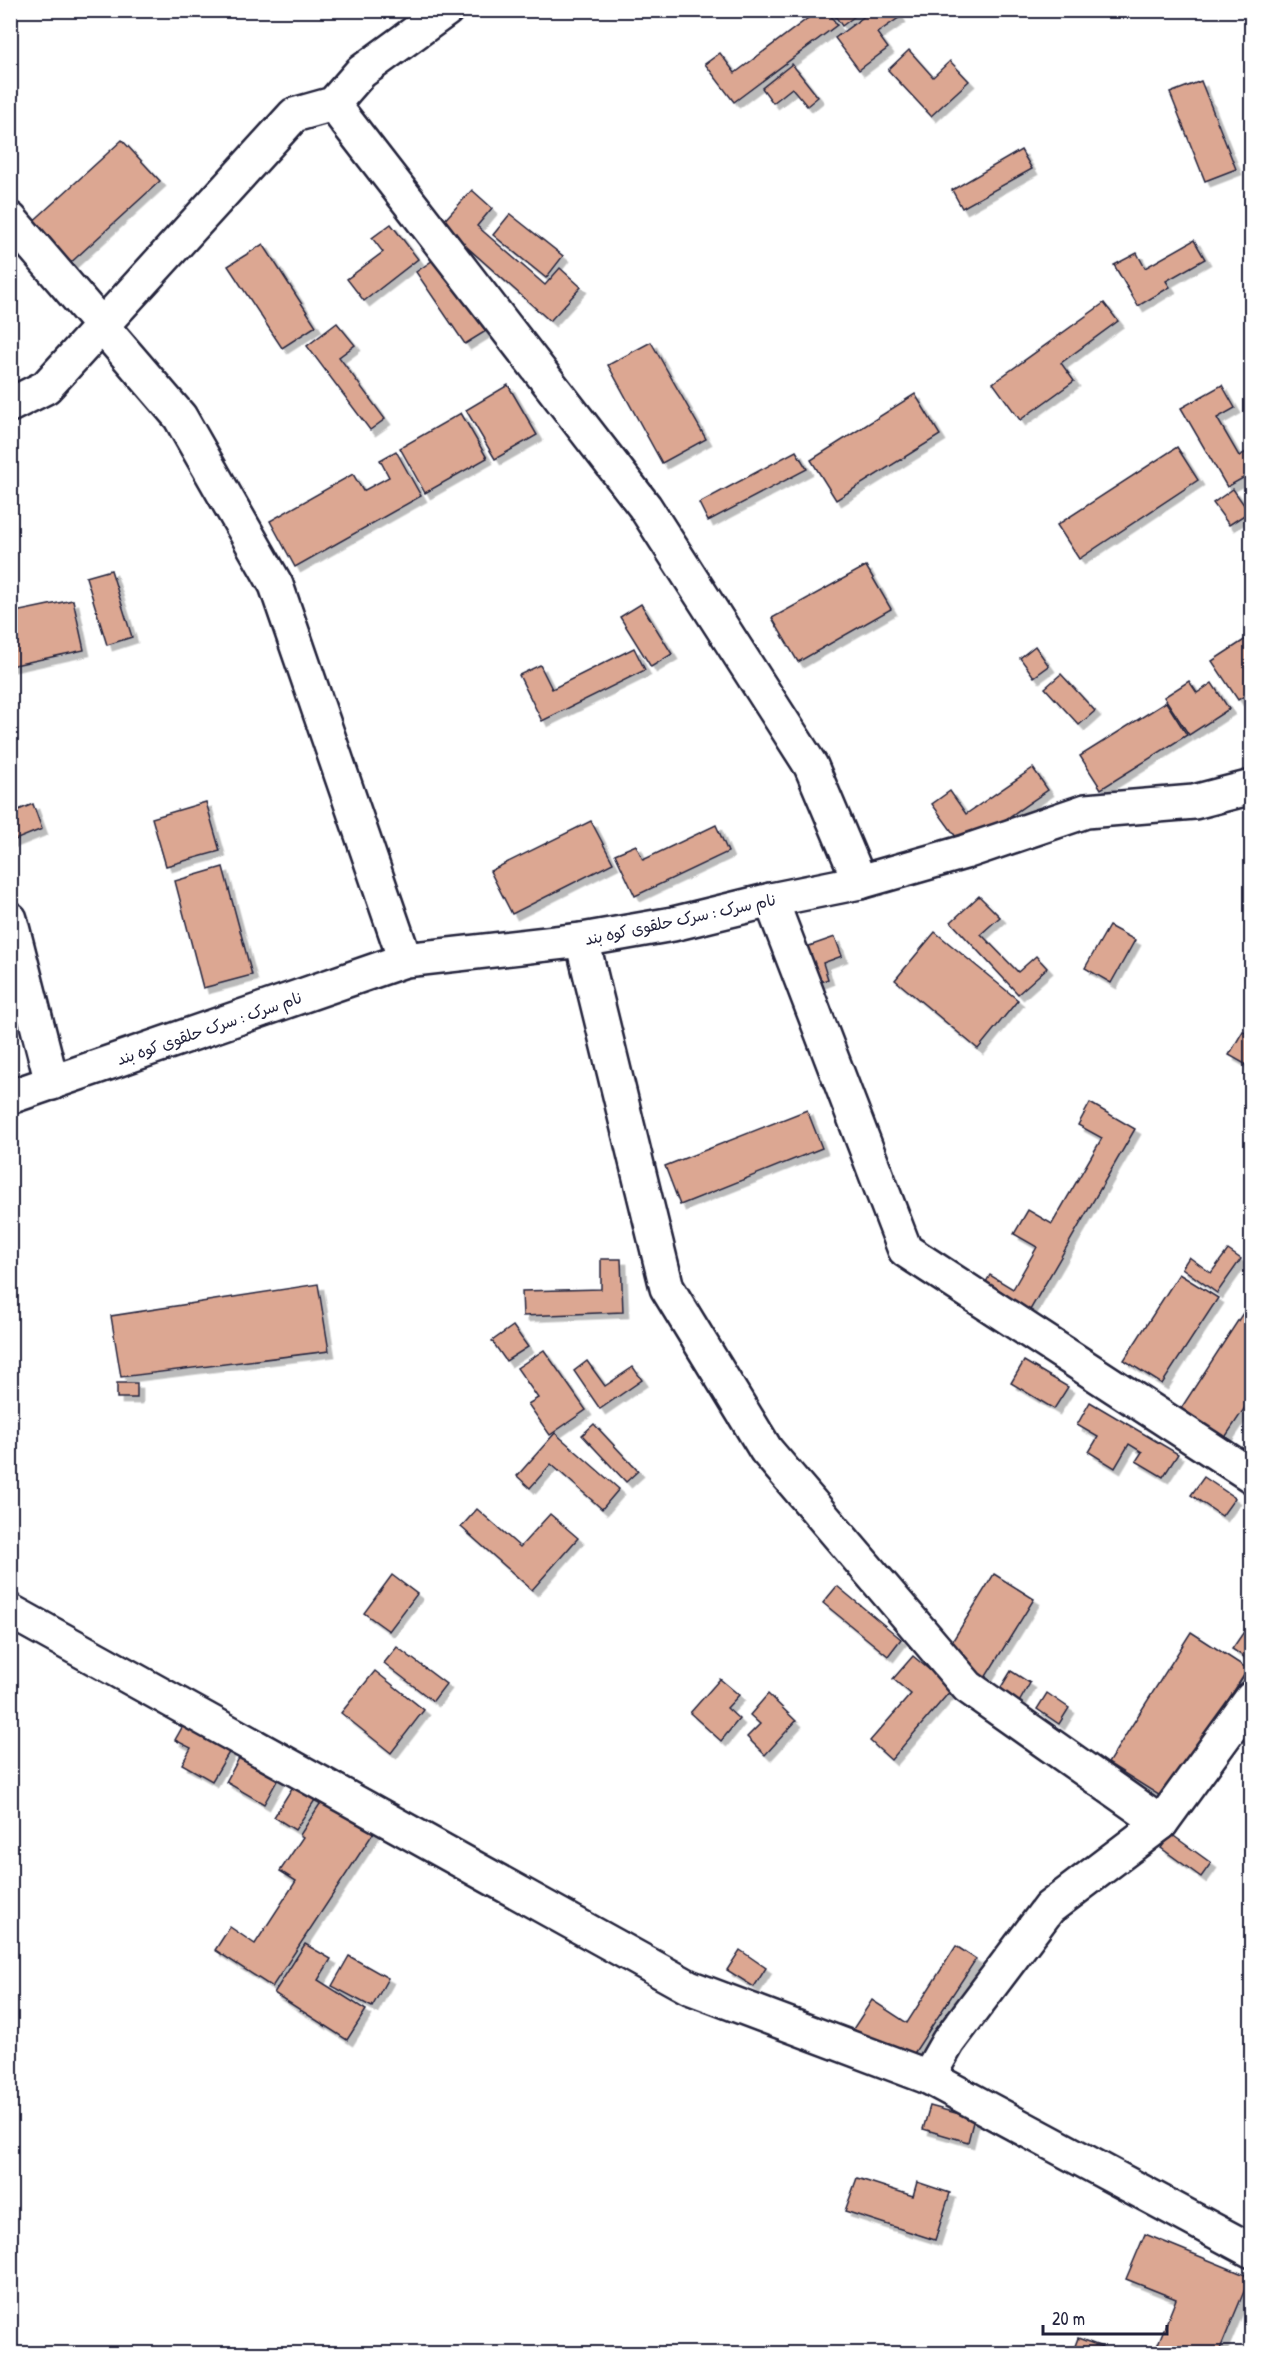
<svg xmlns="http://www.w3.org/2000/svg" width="1262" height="2364" font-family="'Patrick Hand','Playpen Sans Arabic',sans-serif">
  <defs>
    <filter id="shadow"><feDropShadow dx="5.5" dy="5.5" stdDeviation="0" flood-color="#0004"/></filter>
  </defs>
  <rect width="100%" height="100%" fill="#fff"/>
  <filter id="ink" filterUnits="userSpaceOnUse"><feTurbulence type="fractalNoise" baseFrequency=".0167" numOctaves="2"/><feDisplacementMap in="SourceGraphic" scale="12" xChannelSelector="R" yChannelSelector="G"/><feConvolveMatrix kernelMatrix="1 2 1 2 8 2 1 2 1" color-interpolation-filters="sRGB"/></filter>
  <g filter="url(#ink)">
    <g fill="#dca792" stroke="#22223b" stroke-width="1.5" filter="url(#shadow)">
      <polygon points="803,10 827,10 837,25 734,102 705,64 720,53 735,73 808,18"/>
      <polygon points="831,10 863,10 842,26"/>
      <polygon points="873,10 895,10 900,17 877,33 888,48 859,70 835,38"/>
      <polygon points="909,50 933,77 950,61 969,81 931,116 888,70"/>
      <polygon points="792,64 818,97 807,106 792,88 773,103 762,88"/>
      <polygon points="1201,81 1236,169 1205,181 1170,93"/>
      <polygon points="122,140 160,181 66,267 28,226"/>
      <polygon points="1021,150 1032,169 962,208 952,190"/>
      <polygon points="472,190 492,208 477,226 545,285 560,268 581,287 550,321 441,224"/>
      <polygon points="510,214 563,256 546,278 493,235"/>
      <polygon points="391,224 418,259 364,301 347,279 383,252 372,238"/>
      <polygon points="1194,240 1205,259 1166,281 1170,287 1138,306 1114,265 1137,253 1145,268"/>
      <polygon points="263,244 316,326 282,348 228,266"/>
      <polygon points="436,258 486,331 465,344 416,272"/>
      <polygon points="1104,303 1118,321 1061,363 1074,381 1020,420 993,383"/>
      <polygon points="337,323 355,345 339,357 385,419 370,430 307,346"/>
      <polygon points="651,342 706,439 662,463 608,365"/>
      <polygon points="508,385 537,435 495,459 466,410"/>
      <polygon points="1222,385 1235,408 1217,418 1239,456 1252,449 1252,473 1227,487 1181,408"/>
      <polygon points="915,394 940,435 836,500 811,460"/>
      <polygon points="461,413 487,458 425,493 400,448"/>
      <polygon points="1177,447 1198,480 1079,559 1057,525"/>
      <polygon points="396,451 421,496 295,567 270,521 353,474 363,491 389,477 380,460"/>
      <polygon points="796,451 807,469 708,521 699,503"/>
      <polygon points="1233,489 1249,512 1229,525 1213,503"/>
      <polygon points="866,566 891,609 798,662 772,618"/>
      <polygon points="111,570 132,637 107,645 86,577"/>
      <polygon points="73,600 84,650 10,666 10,613"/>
      <polygon points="641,604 672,654 651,667 620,617"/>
      <polygon points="1252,635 1252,691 1238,700 1212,661"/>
      <polygon points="1035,646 1049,666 1034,677 1020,658"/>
      <polygon points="634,648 645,670 542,721 519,675 540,665 552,689"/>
      <polygon points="1061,674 1095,711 1079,725 1045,688"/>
      <polygon points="1189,681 1197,693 1212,683 1229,709 1189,735 1164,697"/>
      <polygon points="1166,702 1187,735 1101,789 1080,756"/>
      <polygon points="1033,768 1048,790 964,848 932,804 950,791 966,814"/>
      <polygon points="10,797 16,811 33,804 42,829 10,842"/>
      <polygon points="206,802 220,851 166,866 152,818"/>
      <polygon points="591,821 613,863 512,914 490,871"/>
      <polygon points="716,825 728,852 635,896 615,854 636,845 643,860"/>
      <polygon points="223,867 252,975 203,988 175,881"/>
      <polygon points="979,896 1000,917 981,934 1018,972 1036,956 1047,968 1018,994 951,922"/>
      <polygon points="1109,926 1135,940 1111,983 1085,968"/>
      <polygon points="935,932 1018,1000 978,1049 895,980"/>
      <polygon points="835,937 842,956 823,963 828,979 805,988 792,952"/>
      <polygon points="1243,1031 1252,1036 1252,1068 1229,1055"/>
      <polygon points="1090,1103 1135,1129 1026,1317 981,1291 990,1275 1013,1289 1037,1247 1014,1234 1028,1210 1052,1224 1102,1138 1078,1125"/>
      <polygon points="807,1110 822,1148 680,1205 665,1166"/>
      <polygon points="1228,1250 1241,1259 1217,1293 1182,1268 1189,1257 1211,1273"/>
      <polygon points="601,1259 621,1259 623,1312 523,1316 522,1291 601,1289"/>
      <polygon points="1179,1274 1218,1298 1162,1384 1124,1360"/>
      <polygon points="318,1284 329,1351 121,1377 111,1316"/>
      <polygon points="1252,1299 1252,1397 1222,1442 1178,1413"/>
      <polygon points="513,1326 528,1347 506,1361 492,1341"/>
      <polygon points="544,1350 586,1410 550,1435 528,1404 538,1398 517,1368"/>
      <polygon points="587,1361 605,1386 633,1367 642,1380 600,1409 574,1371"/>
      <polygon points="1024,1361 1068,1387 1054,1409 1011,1383"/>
      <rect x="117" y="1383" width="20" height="15"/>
      <polygon points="1090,1402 1178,1454 1163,1477 1136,1461 1142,1452 1129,1444 1115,1468 1089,1452 1098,1437 1077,1425"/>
      <polygon points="594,1424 638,1471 626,1482 582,1435"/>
      <polygon points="555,1433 619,1489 602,1509 551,1464 530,1488 517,1476"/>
      <polygon points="1204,1477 1235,1498 1222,1516 1191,1495"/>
      <polygon points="477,1509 520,1547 550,1514 578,1538 532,1590 461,1527"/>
      <polygon points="994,1574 1034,1599 985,1678 945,1653"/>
      <polygon points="392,1575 417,1594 389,1631 364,1613"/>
      <polygon points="837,1586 901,1639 888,1656 823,1603"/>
      <polygon points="1252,1620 1252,1662 1232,1649"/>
      <polygon points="1191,1632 1248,1669 1165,1799 1108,1763"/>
      <polygon points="397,1647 446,1684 433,1701 384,1663"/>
      <polygon points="913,1656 952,1689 891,1760 870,1741 911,1694 893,1679"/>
      <polygon points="375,1671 424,1710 391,1753 341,1713"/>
      <polygon points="1011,1671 1030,1683 1018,1704 998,1692"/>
      <polygon points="720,1679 739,1695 727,1708 739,1719 721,1741 690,1713"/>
      <polygon points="1047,1693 1069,1708 1059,1724 1037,1709"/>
      <polygon points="768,1694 796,1721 765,1755 747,1737 760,1724 750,1715"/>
      <polygon points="188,1717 234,1744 212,1781 182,1764 191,1748 175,1740"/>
      <polygon points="244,1749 283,1770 264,1804 226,1782"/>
      <polygon points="297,1780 319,1794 295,1830 274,1817"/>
      <polygon points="325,1796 376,1829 272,1987 215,1950 230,1927 255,1944 296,1881 280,1871 303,1837 300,1835"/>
      <polygon points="1171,1834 1211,1863 1201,1877 1161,1848"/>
      <polygon points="305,1944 331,1959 318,1980 366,2010 347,2040 274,1993"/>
      <polygon points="956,1946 976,1959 907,2064 853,2029 872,2000 907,2023"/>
      <polygon points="740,1950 766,1968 754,1987 727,1970"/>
      <polygon points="349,1956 388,1978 372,2007 332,1986"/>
      <polygon points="930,2106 974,2118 968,2142 923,2129"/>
      <polygon points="857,2178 913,2196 917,2182 950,2193 935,2240 845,2211"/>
      <polygon points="1145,2234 1250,2277 1218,2354 1154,2354 1176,2299 1126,2279"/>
      <polygon points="1078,2338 1102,2347 1100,2354 1072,2354"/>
    </g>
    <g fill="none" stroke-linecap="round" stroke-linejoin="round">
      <g stroke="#22223b" stroke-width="38">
        <g id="minor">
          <polyline points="333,104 645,507 811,766 860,882"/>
          <polyline points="10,219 180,417 276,585 405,960"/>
          <polyline points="10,405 46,387 294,115 333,104 361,72 446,10"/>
          <polyline points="771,900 905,1250 1252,1476"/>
          <polyline points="10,919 52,1083"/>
          <polyline points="582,940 667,1288 766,1450 968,1687 1161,1823"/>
          <polyline points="10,1097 405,960 582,940 673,924 771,900 860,882 965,852 1086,811 1194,802 1252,787"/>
          <polyline points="10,1611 689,1987 928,2077 1252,2251"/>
          <polyline points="928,2077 948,2042 1049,1908 1161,1823 1252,1698"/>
        </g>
      </g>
      <use href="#minor" stroke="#fff" stroke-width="33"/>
    </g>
  </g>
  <g text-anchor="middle" stroke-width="4.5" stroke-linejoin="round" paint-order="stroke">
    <g font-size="16" fill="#22223b" stroke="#fff">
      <text transform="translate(680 919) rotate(-12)" y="6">نام سرک : سرک حلقوی کوه بند</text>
      <text transform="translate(209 1028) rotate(-19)" y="6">نام سرک : سرک حلقوی کوه بند</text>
    </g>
  </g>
  <rect width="1262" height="2364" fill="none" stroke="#fff" stroke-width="36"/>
  <rect x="18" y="18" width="1226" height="2328" fill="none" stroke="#22223b" stroke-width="2" filter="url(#ink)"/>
  <path d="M1043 2325v9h124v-9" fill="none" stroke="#22223b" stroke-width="3"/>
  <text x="1052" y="2325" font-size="18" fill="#22223b" stroke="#ffffff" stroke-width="4.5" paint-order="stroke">20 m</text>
</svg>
